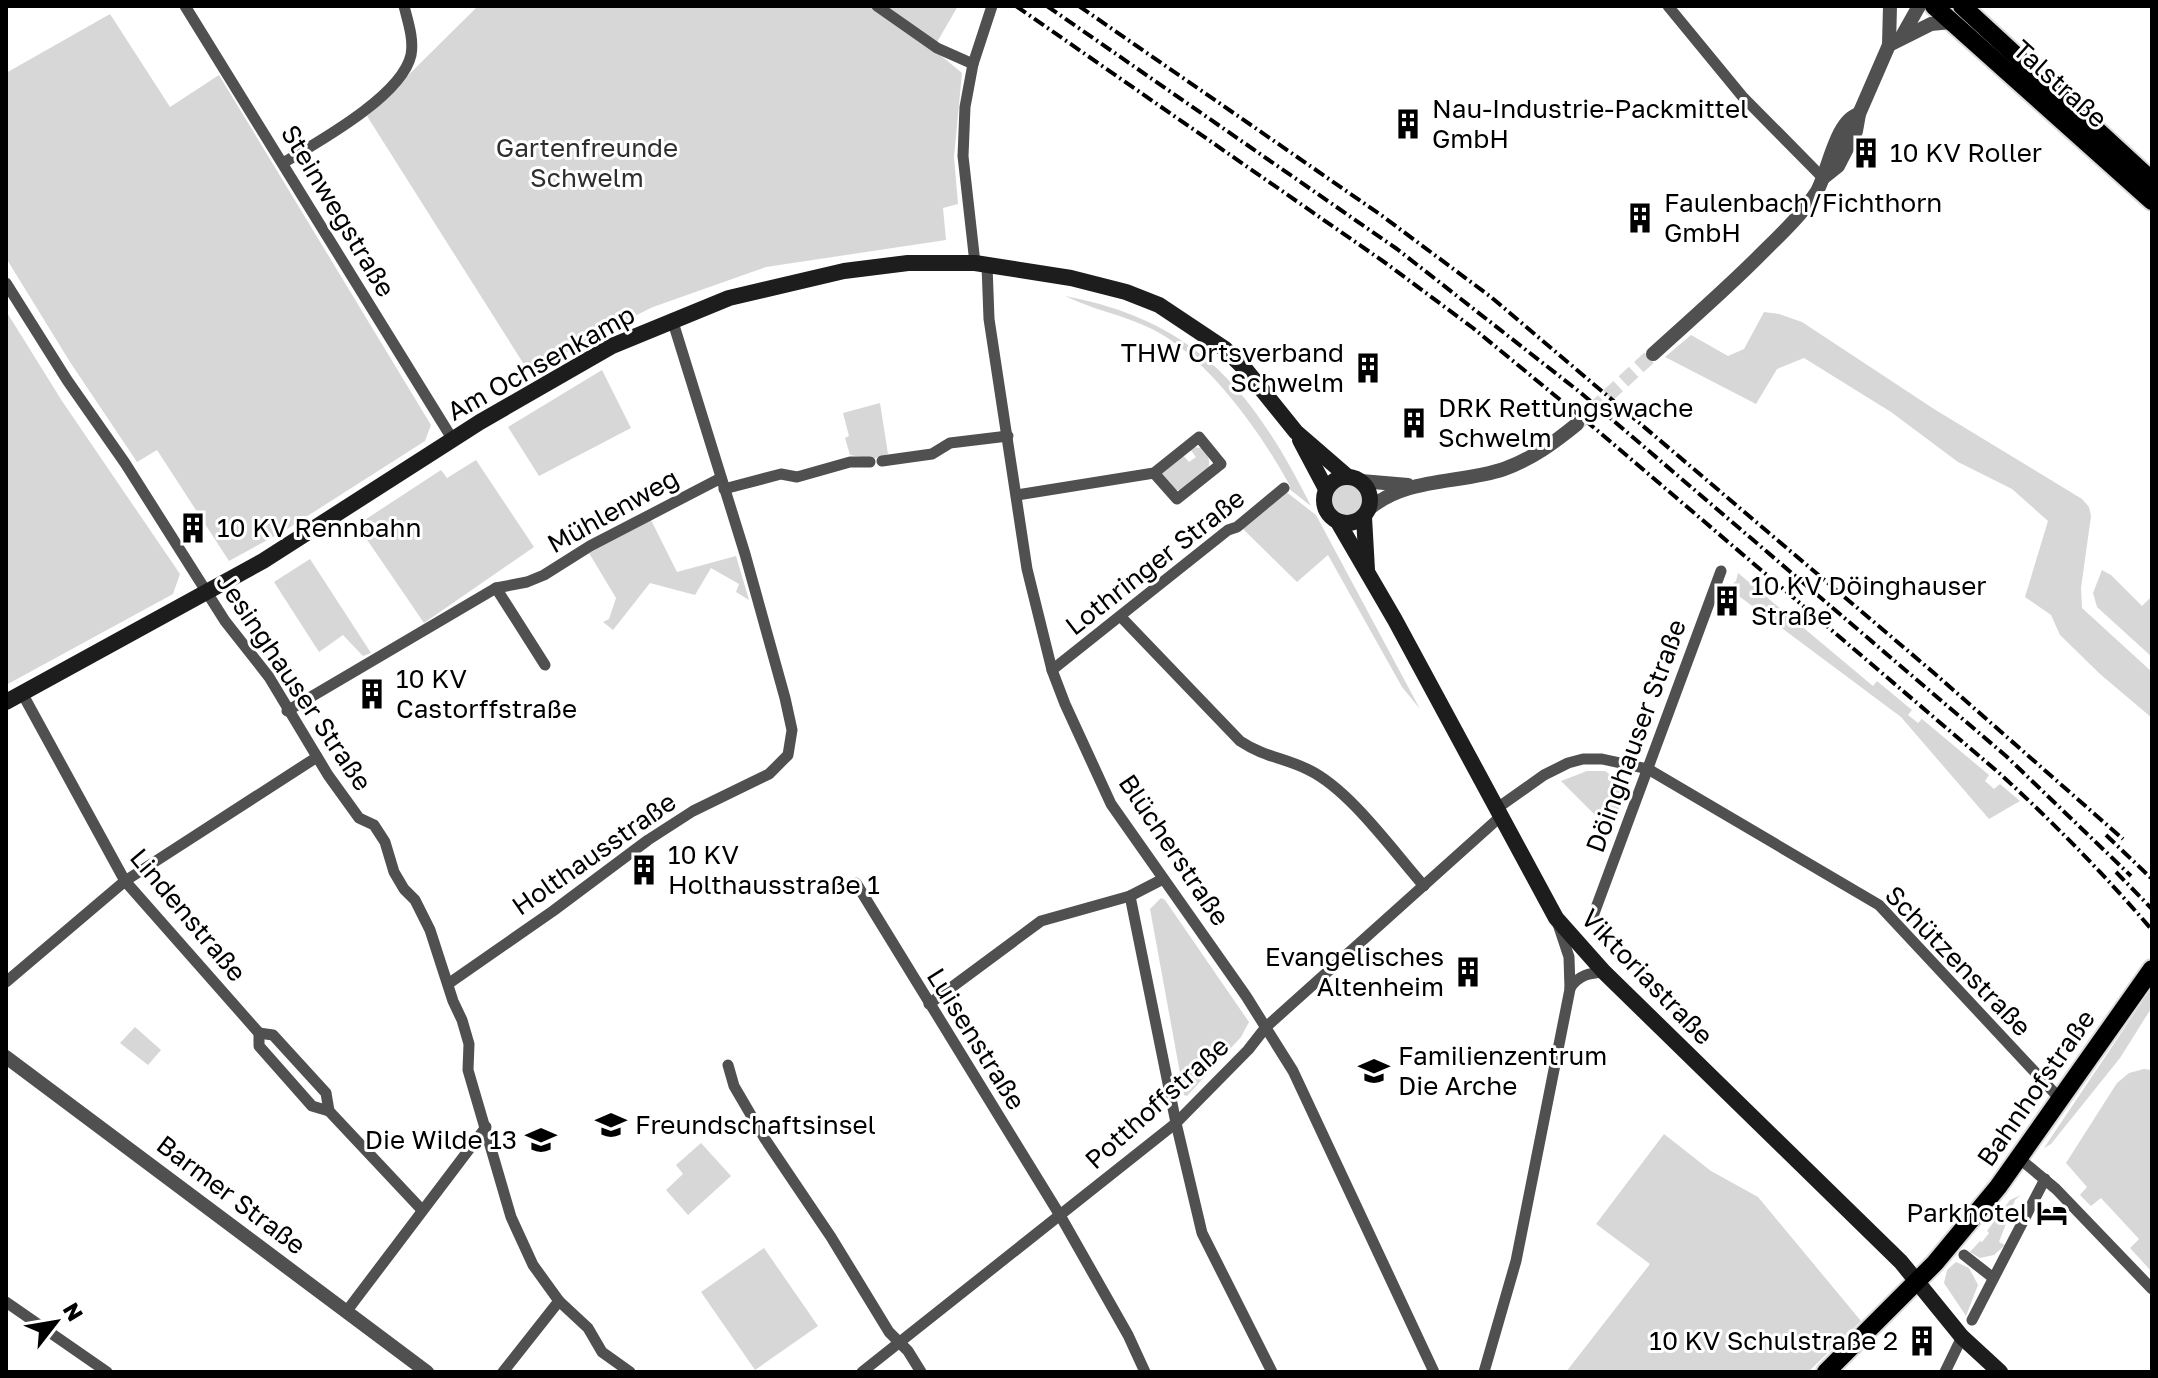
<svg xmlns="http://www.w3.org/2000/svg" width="2158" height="1378" font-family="'Golos Text',sans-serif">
  <rect width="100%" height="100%" fill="#fff"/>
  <g fill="#d7d7d7">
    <polygon points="478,6 958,6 933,49 962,73 954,157 958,204 943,208 946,240 766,267 653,307 596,335 530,374 367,116"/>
    <polygon points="110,14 170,107 219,75 431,425 425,441 284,531 229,561 157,450 137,462 70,362 6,258 6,73"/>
    <path d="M 1065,296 C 1197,321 1253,391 1311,506 L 1288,488 L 1290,486 C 1262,434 1207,356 1152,329 C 1124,315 1093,310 1065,296 Z"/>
    <polygon points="6,311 62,401 180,574 173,594 6,685"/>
    <polygon points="1764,312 1779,314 1802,322 1934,409 2082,499 2089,507 2091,516 2081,588 2082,608 2152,672 2152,718 2100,674 2060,635 2051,615 2025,597 2048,521 2012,489 1958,462 1891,412 1804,358 1777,369 1756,404 1665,357 1691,335 1728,356 1744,349"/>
    <polygon points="602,370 631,428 539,476 508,427"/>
    <polygon points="880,403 888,454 873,459 850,455 845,438 849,436 843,413"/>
    <path d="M 1193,447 L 1202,448 C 1221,470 1199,477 1181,490 L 1176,490 L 1161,474 L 1183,455 L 1189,462 L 1196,457 L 1190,449 Z"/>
    <polygon points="476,460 534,547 424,623 357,525 441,470 447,478"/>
    <circle cx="1347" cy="501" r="16"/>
    <polygon points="1285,491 1316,515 1420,709 1402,687 1328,555 1297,582 1242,528"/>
    <polygon points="651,520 677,572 736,556 749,600 736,592 739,584 711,568 695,595 650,583 613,630 603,622 609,619 616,598 589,553"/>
    <polygon points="310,559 371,653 363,656 343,635 319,652 274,582"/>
    <polygon points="2102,570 2111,575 2142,606 2152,596 2152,657 2097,607 2093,593"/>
    <polygon points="1738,573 1873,686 1877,681 1912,710 1908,715 1918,723 1922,719 1989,775 1985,781 1994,789 2000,784 2020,801 1989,819 1901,717 1728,588 1736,581"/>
    <polygon points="1587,771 1605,771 1625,785 1625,793 1613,825 1607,827 1561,781"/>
    <polygon points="1161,898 1165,900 1249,1022 1241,1037 1187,1096 1184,1095 1150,909"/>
    <polygon points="2152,987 2152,1007 2120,1058 2051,1144 2044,1148"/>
    <polygon points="135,1027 161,1050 148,1065 120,1043"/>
    <polygon points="2144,1069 2152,1070 2152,1272 2130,1248 2139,1239 2101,1198 2091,1206 2080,1195 2087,1187 2066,1163 2117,1083 2129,1073"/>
    <polygon points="1664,1134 1711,1171 1758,1197 1861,1321 1808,1372 1566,1372 1650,1264 1596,1224"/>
    <polygon points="701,1143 731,1176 688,1215 666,1190 683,1174 676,1165"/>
    <polygon points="2021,1195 2015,1200 1999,1242 2005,1245 1994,1255 1980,1258 1970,1252 1980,1241 1982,1242 1989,1233 1987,1231 2010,1200"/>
    <polygon points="764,1248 818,1326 755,1370 701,1292"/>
    <polygon points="1956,1262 1969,1268 1978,1285 1966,1316 1944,1283 1947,1270"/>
  </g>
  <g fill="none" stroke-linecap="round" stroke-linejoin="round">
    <polyline stroke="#d9d9d9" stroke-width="14" stroke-dasharray="14 7" stroke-linecap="butt" points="1577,424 1653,354"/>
    <g stroke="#dbdbdb" stroke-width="22">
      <g id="primary">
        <polyline points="1934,6 2152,201"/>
        <polyline points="1962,6 2152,181"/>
        <polyline points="1826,1372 1935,1263 1998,1187 2152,969"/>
      </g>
    </g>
    <g stroke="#505050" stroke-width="11">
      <polyline points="185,6 453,440"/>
      <polyline points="877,6 937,48 973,64"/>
      <polyline points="1668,6 1742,96 1823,178"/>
      <path d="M 283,163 C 318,142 402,96 411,55 C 414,39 408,22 404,6"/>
      <polyline points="975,263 963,156 965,107 973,64 992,6"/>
      <polyline points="987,265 989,319 1027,569 1052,670 1065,704 1111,804 1246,996 1293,1071 1434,1372"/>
      <polyline points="6,283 67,380 125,463 225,621 269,677 328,775 359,818 374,825 385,842 394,872 404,889 415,900 430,930 453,1001 462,1020 469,1044 468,1070 511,1217 533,1265 559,1301 503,1372"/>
      <polyline points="882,461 932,454 950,443 1008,436"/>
      <polyline points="724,489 781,474 797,477 850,462 870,462"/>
      <polyline points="1017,495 1154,473 1177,499 1221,464 1199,437 1154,473"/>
      <polyline points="496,588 545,665"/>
      <path d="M 1121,617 L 1240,741 C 1264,757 1285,758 1309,770 C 1350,790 1393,851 1424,886"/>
      <polyline points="1052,670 1228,530 1237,527 1284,488"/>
      <polyline points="22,693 125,881 259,1033 259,1046 312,1106 329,1111 422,1210"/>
      <polyline points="287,711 496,588 527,582 544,575 590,546 721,478"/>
      <polyline points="1496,809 1544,775 1568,763 1583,759 1602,759 1648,769 1879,905 2061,1100"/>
      <polyline points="856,883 1061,1217 1128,1335 1145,1372"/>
      <polyline points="1130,896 1176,1123 1202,1233 1272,1372"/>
      <polyline points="1593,916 1721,571"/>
      <polyline points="6,982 125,881 317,757"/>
      <polyline points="448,984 553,911 648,840 693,811 769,774 788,755 792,730 785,698 745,554 672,319"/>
      <path d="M 1570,988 C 1579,975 1589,973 1604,972"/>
      <polyline points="929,1004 1041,921 1130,896 1163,879"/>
      <polyline points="259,1033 273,1035 326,1093 329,1111"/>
      <polyline points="728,1065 734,1086 765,1139 831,1237 889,1332 908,1351 921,1372"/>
      <polyline points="2020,1159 2056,1189 2152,1289"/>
      <polyline points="1964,1255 1992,1277"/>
      <polyline points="559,1301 588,1328 602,1352 630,1372"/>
      <polyline points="6,1302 107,1372"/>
      <polyline points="346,1312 486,1127"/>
      <polyline points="1972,1320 2045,1179"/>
      <polyline points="862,1372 1176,1123 1248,1050 1266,1027 1500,817"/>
      <polyline points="1484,1372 1516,1261 1570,989 1569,957 1558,924"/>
      <polyline points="1945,1372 1962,1337"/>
    </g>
    <g stroke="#505050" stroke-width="14">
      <polyline points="1901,38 1919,6"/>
      <polyline points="1889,45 1931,24 1951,22"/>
      <polyline points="1823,178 1838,166 1856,131 1859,114 1889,45 1890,6"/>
      <path d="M 1653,354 C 1688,322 1724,291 1758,257 C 1778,237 1800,217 1816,193 C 1828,174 1835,120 1859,114"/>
      <polyline points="1361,481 1408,485"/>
      <path d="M 1369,509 C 1406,477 1460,484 1504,469 C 1532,459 1555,442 1577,424"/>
      <polyline points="6,1057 427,1372"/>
    </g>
    <g stroke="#1d1d1d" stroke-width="16">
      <polyline points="1300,440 1326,489"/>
      <circle cx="1347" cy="500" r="23"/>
      <polyline points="1364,517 1367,570"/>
      <polyline points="1338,522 1395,620 1556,918 1604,972 1901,1262 1962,1337 2000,1372"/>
      <polyline points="6,702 263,561 480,422 612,346 729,298 844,271 908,263 975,263 1071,278 1126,292 1159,305 1225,349 1246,370 1296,432 1348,477"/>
    </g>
    <use href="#primary" stroke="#000" stroke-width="18"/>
    <g stroke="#000" stroke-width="4" stroke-dasharray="12 4 2 4" stroke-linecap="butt">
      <path d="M 1016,6 L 1387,264 L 1473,328 L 1598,431 L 1998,772 C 2053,822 2104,874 2152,930"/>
      <polyline points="1047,6 1397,249 1581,393 2006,756 2131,876"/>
      <polyline points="1079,6 1381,215 1491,297 1934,673 2123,839"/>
      <polyline points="2106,835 2152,879"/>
      <polyline points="2116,872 2152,909"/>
    </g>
  </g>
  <defs>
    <g id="building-bare" transform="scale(2.4)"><path d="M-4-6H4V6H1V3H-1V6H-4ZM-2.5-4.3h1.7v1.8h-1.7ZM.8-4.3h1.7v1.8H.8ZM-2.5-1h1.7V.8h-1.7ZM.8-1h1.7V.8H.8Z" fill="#000" stroke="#fff" stroke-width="2.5" paint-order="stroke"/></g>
    <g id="school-bare" transform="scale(2.4)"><path d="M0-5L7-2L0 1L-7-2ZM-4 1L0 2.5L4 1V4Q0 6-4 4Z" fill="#000" stroke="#fff" stroke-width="2.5" paint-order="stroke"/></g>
    <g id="hotel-bare" transform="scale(2.4)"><path d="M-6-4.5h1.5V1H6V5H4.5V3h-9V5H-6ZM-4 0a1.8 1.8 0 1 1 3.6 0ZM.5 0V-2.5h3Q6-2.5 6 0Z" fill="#000" stroke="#fff" stroke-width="2.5" paint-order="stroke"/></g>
  </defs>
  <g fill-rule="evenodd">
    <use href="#building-bare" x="1408" y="124"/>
    <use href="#building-bare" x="1866" y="153"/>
    <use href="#building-bare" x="1640" y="218"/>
    <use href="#building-bare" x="1368" y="368"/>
    <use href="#building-bare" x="1414" y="423"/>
    <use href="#building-bare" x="193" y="528"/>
    <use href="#building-bare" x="1727" y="601"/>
    <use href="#building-bare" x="372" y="694"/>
    <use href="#building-bare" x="644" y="870"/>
    <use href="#building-bare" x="1468" y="972"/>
    <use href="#school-bare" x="1374" y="1071"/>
    <use href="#school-bare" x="611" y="1125"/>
    <use href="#school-bare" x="541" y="1140"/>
    <use href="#hotel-bare" x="2052" y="1213"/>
    <use href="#building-bare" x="1922" y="1341"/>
  </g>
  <g text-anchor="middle" stroke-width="6" stroke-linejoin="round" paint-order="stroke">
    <g font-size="26" fill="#000" stroke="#fff">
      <text transform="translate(2060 84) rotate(42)" y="9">Talstraße</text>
      <text transform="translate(338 211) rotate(59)" y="9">Steinwegstraße</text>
      <text transform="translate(541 363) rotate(-29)" y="9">Am Ochsenkamp</text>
      <text transform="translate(613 511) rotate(-29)" y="9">Mühlenweg</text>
      <text transform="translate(1155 562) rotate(-38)" y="9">Lothringer Straße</text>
      <text transform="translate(294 682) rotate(56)" y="9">Jesinghauser Straße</text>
      <text transform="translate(1636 736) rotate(-70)" y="9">Döinghauser Straße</text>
      <text transform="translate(1174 850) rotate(56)" y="9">Blücherstraße</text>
      <text transform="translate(594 854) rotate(-35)" y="9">Holthausstraße</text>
      <text transform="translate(188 915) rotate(50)" y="9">Lindenstraße</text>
      <text transform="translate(1958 961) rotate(46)" y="9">Schützenstraße</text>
      <text transform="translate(1647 977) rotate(46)" y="9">Viktoriastraße</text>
      <text transform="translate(976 1039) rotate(58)" y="9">Luisenstraße</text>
      <text transform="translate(2036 1088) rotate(-55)" y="9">Bahnhofstraße</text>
      <text transform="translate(1157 1103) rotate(-42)" y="9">Potthoffstraße</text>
      <text transform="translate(231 1195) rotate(37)" y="9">Barmer Straße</text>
    </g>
    <g font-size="26" fill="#000" stroke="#fff" text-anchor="start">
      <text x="1432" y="118">Nau-Industrie-Packmittel<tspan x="1432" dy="30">GmbH</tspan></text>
      <text x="1890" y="162">10 KV Roller</text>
      <text x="1664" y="212">Faulenbach/Fichthorn<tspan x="1664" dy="30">GmbH</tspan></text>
      <text x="1344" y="362" text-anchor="end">THW Ortsverband<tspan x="1344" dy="30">Schwelm</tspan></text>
      <text x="1438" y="417">DRK Rettungswache<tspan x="1438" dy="30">Schwelm</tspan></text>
      <text x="217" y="537">10 KV Rennbahn</text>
      <text x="1751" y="595">10 KV Döinghauser<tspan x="1751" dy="30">Straße</tspan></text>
      <text x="396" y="688">10 KV<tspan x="396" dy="30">Castorffstraße</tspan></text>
      <text x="668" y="864">10 KV<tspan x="668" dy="30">Holthausstraße 1</tspan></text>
      <text x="1444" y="966" text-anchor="end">Evangelisches<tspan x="1444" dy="30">Altenheim</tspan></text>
      <text x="1398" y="1065">Familienzentrum<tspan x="1398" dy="30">Die Arche</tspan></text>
      <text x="635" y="1134">Freundschaftsinsel</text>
      <text x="517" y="1149" text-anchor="end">Die Wilde 13</text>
      <text x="2028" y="1222" text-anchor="end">Parkhotel</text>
      <text x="1898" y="1350" text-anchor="end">10 KV Schulstraße 2</text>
    </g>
    <g font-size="26" fill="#2e2e2e" stroke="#fff">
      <text x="587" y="157">Gartenfreunde<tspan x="587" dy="30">Schwelm</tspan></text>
    </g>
  </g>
  <rect width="2158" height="1378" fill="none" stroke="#000000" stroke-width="16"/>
  <g transform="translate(56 1322) rotate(59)" stroke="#ffffff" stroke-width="6" paint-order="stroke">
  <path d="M0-6L14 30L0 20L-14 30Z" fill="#000000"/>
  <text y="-12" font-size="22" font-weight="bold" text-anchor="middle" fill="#000000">N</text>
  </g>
</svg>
